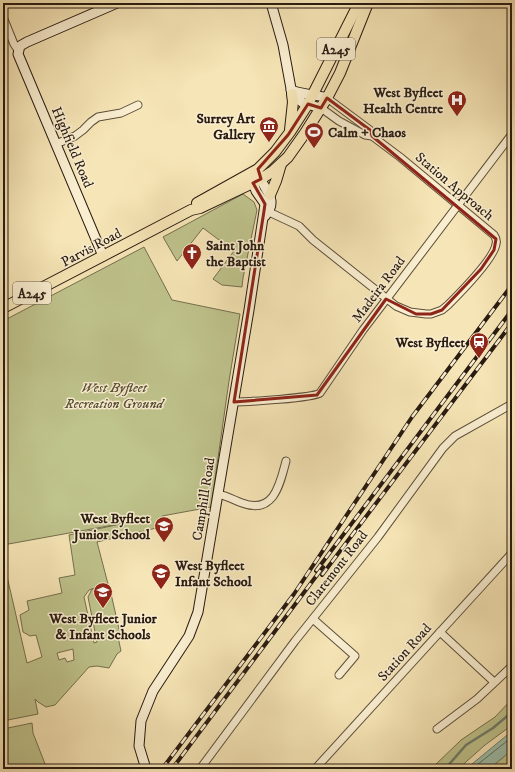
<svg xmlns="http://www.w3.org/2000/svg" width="515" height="772" font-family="'IM FELL DW Pica',serif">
  <rect width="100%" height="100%" fill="#f6e5b6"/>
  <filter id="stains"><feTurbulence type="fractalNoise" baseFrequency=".005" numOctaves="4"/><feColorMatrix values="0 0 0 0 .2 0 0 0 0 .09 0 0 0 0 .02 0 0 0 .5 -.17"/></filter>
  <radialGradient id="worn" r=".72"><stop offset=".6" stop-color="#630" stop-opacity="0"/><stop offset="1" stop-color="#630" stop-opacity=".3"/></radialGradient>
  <g fill="#bfc38c" stroke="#746f4e" fill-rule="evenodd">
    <polygon points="243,194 254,202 257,210 243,278 242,287 222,285 213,279 234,251 203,228 177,261 163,237"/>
    <path d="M 144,247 L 172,300 L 240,314 L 229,381 L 211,507 L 162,516 L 165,526 L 97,542 L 108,584 L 89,590 L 84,597 L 94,643 L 97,642 L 88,597 L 92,589 L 109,585 L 120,633 L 120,636 L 118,637 L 121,651 L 117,654 L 109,668 L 97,666 L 89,667 L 55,705 L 46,707 L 38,702 L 35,699 L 38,714 L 3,721 L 3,559 L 27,663 L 42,657 L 36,635 L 30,636 L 23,632 L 20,615 L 29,610 L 27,601 L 62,593 L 59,578 L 75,575 L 69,535 L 130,522 L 3,545 L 3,321 ZM 73,649 L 74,660 L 67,662 L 65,658 L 59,660 L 57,653 Z"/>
    <polygon points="512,699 512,725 485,745 458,769 431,769 461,740 495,717"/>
    <polygon points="32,723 33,733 47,769 3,769 3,729"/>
    <polygon points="512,750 512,769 489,769"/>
  </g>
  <polygon fill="#9dbfab" stroke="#6f7d6d" points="512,731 512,750 489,769 466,769"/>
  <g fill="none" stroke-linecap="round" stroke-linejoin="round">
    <polyline stroke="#636d5e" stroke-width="1" points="472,769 512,737"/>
    <polyline stroke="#6f7d6d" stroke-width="2.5" points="445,769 466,745 493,728 512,712"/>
    <g stroke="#5c4e3a" stroke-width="9">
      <g id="street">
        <polyline points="3,17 14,44 18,50"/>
        <polyline points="327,98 370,130 372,136"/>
        <polyline points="56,144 75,136 83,130 91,122 98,117 121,113 138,105"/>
        <path d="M 269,212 L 299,226 L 313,240 L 396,306 L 410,312 L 426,314 L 431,314 L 442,310 L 448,305 C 459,294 494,259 496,244 C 497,241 496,238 494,235 L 400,157 L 372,136 L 365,135 L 339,121 L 321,108"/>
        <path d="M 234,402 C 246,402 313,398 320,393 L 363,330 L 512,134"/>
        <path d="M 218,494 C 227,496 234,500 242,503 C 274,515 280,484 286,461"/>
        <polyline points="313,619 355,656 339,675"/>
        <polyline points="440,632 494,682"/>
        <polyline points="437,729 477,699 512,666"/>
        <polyline points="200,769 295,641 378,537 443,448 455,436 512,404"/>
        <polyline points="315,769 512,553"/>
      </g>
    </g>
    <g stroke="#291b11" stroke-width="11">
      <g id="secondary">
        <polyline points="271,3 283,45 292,94 303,103 321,108"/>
        <path d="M 291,90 C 303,95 315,94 327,98"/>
        <path d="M 259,174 C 263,190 280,199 265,216"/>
        <polyline points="103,256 18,54 20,46 27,42 117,3"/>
        <polyline points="146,769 139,746 141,721 153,691 189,636 198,612 249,310 264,211 265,204 256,191 251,177"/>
      </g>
    </g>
    <g stroke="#291b11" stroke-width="12">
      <g id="primary">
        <polyline points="290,130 293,102 292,94"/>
        <polyline points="270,195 276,181 281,164"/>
        <polyline points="197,203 258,169 275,152 290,132 308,104 359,3"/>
        <polyline points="3,308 191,210 200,208 261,179 273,171 288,157 305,133 327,98 340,73 368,3"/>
      </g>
    </g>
    <use href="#street" stroke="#f9eed0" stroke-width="7"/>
    <use href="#secondary" stroke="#f9eed0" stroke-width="9"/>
    <use href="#primary" stroke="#f6e5b6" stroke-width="10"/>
    <g stroke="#291b11" stroke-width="4">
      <g id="rail">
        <polyline points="316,571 512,310"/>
        <polyline points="322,575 512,323"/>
        <polyline points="162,769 294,594 412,417 512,285"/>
        <polyline points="172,769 323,567"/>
      </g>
    </g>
    <use href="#rail" stroke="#f9eed0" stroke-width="2.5" stroke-dasharray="8" stroke-linecap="butt"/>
  </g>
  <path fill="none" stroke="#8f2418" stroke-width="3" stroke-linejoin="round" d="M 327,98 L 370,130 L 372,136 L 496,239 L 494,250 L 481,269 L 442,310 L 431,314 L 416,314 L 386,299 L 317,395 L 234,402 L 264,211 L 265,204 L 253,183 L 261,179 L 258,169 L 288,135 L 308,104 L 321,108 Z"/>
  <defs>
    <g id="hospital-pin" transform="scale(1)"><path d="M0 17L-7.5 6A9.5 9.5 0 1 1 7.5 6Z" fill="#8f2418" stroke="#f9eed0"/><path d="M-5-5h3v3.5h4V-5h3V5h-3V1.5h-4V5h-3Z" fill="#fff"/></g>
    <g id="museum-pin" transform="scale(1)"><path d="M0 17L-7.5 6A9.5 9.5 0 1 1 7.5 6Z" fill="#8f2418" stroke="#f9eed0"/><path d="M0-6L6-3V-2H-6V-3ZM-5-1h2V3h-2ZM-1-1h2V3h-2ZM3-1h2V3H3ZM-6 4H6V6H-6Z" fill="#fff"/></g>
    <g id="stadium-pin" transform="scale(1)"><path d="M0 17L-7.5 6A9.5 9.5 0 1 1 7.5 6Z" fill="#8f2418" stroke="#f9eed0"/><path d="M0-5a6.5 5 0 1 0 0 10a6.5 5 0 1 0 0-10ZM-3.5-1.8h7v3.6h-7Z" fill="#fff"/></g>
    <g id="church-pin" transform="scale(1)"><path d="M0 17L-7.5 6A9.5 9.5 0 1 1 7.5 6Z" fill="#8f2418" stroke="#f9eed0"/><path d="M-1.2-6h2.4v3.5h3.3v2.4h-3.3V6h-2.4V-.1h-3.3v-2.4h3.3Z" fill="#fff"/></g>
    <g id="station-pin" transform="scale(1)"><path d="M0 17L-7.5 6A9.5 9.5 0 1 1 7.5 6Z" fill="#8f2418" stroke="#f9eed0"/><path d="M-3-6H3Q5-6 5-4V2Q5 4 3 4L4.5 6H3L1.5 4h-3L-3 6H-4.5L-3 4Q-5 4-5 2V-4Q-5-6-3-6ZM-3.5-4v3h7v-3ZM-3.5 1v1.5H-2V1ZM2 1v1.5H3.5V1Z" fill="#fff"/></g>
    <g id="school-pin" transform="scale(1)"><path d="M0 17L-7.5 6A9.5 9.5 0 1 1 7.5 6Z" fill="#8f2418" stroke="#f9eed0"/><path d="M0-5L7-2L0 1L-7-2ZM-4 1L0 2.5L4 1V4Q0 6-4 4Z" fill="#fff"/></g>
  </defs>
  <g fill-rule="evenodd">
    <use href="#hospital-pin" x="457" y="100"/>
    <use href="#museum-pin" x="269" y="126"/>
    <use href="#stadium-pin" x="314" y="132"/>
    <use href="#church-pin" x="192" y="253"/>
    <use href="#station-pin" x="479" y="342"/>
    <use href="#school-pin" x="164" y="526"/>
    <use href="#school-pin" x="161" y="573"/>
    <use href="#school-pin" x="103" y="592"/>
  </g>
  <g text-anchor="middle" stroke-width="3" stroke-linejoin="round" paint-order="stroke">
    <g fill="#f9eed0" stroke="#675a4a" stroke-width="1">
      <rect x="317" y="38" width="38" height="22" rx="3"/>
      <rect x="13" y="282" width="38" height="22" rx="3"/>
    </g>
    <g font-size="13" font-weight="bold" fill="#291b11">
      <text x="336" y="54">A245</text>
      <text x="32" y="298">A245</text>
    </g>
    <g font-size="14" font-weight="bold" fill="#291b11" stroke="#f9eed0" text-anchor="end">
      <text x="443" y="97">West Byfleet<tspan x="443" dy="16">Health Centre</tspan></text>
      <text x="255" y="123">Surrey Art<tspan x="255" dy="16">Gallery</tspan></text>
      <text x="328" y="137" text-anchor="start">Calm + Chaos</text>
      <text x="206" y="250" text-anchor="start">Saint John<tspan x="206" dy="16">the Baptist</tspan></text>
      <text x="465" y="347">West Byfleet</text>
      <text x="150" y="523">West Byfleet<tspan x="150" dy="16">Junior School</tspan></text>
      <text x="175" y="570" text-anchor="start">West Byfleet<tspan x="175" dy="16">Infant School</tspan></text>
      <text x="103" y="623" text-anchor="middle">West Byfleet Junior<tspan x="103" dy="16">&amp; Infant Schools</tspan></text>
    </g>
    <g font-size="14" fill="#291b11" stroke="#f9eed0">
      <text transform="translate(73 147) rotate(67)" y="5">Highfield Road</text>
      <text transform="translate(455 186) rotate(40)" y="5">Station Approach</text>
      <text transform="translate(91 247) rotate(-28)" y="5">Parvis Road</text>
      <text transform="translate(378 289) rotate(-53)" y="5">Madeira Road</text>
      <text transform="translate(203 499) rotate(-81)" y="5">Camphill Road</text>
      <text transform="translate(336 568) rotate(-52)" y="5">Claremont Road</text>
      <text transform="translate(404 652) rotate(-48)" y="5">Station Road</text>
    </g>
    <g font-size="14" font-style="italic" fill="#564d36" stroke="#f9eed0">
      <text x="114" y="392">West Byfleet<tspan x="114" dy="16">Recreation Ground</tspan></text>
    </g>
  </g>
  <rect width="515" height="772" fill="none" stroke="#f6e5b6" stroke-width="16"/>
  <rect x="4" y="4" width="507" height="764" fill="none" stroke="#291b11" stroke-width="2"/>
  <rect x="8" y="8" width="499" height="756" fill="none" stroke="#291b11"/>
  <rect width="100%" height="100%" filter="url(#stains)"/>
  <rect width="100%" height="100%" fill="url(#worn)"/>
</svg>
